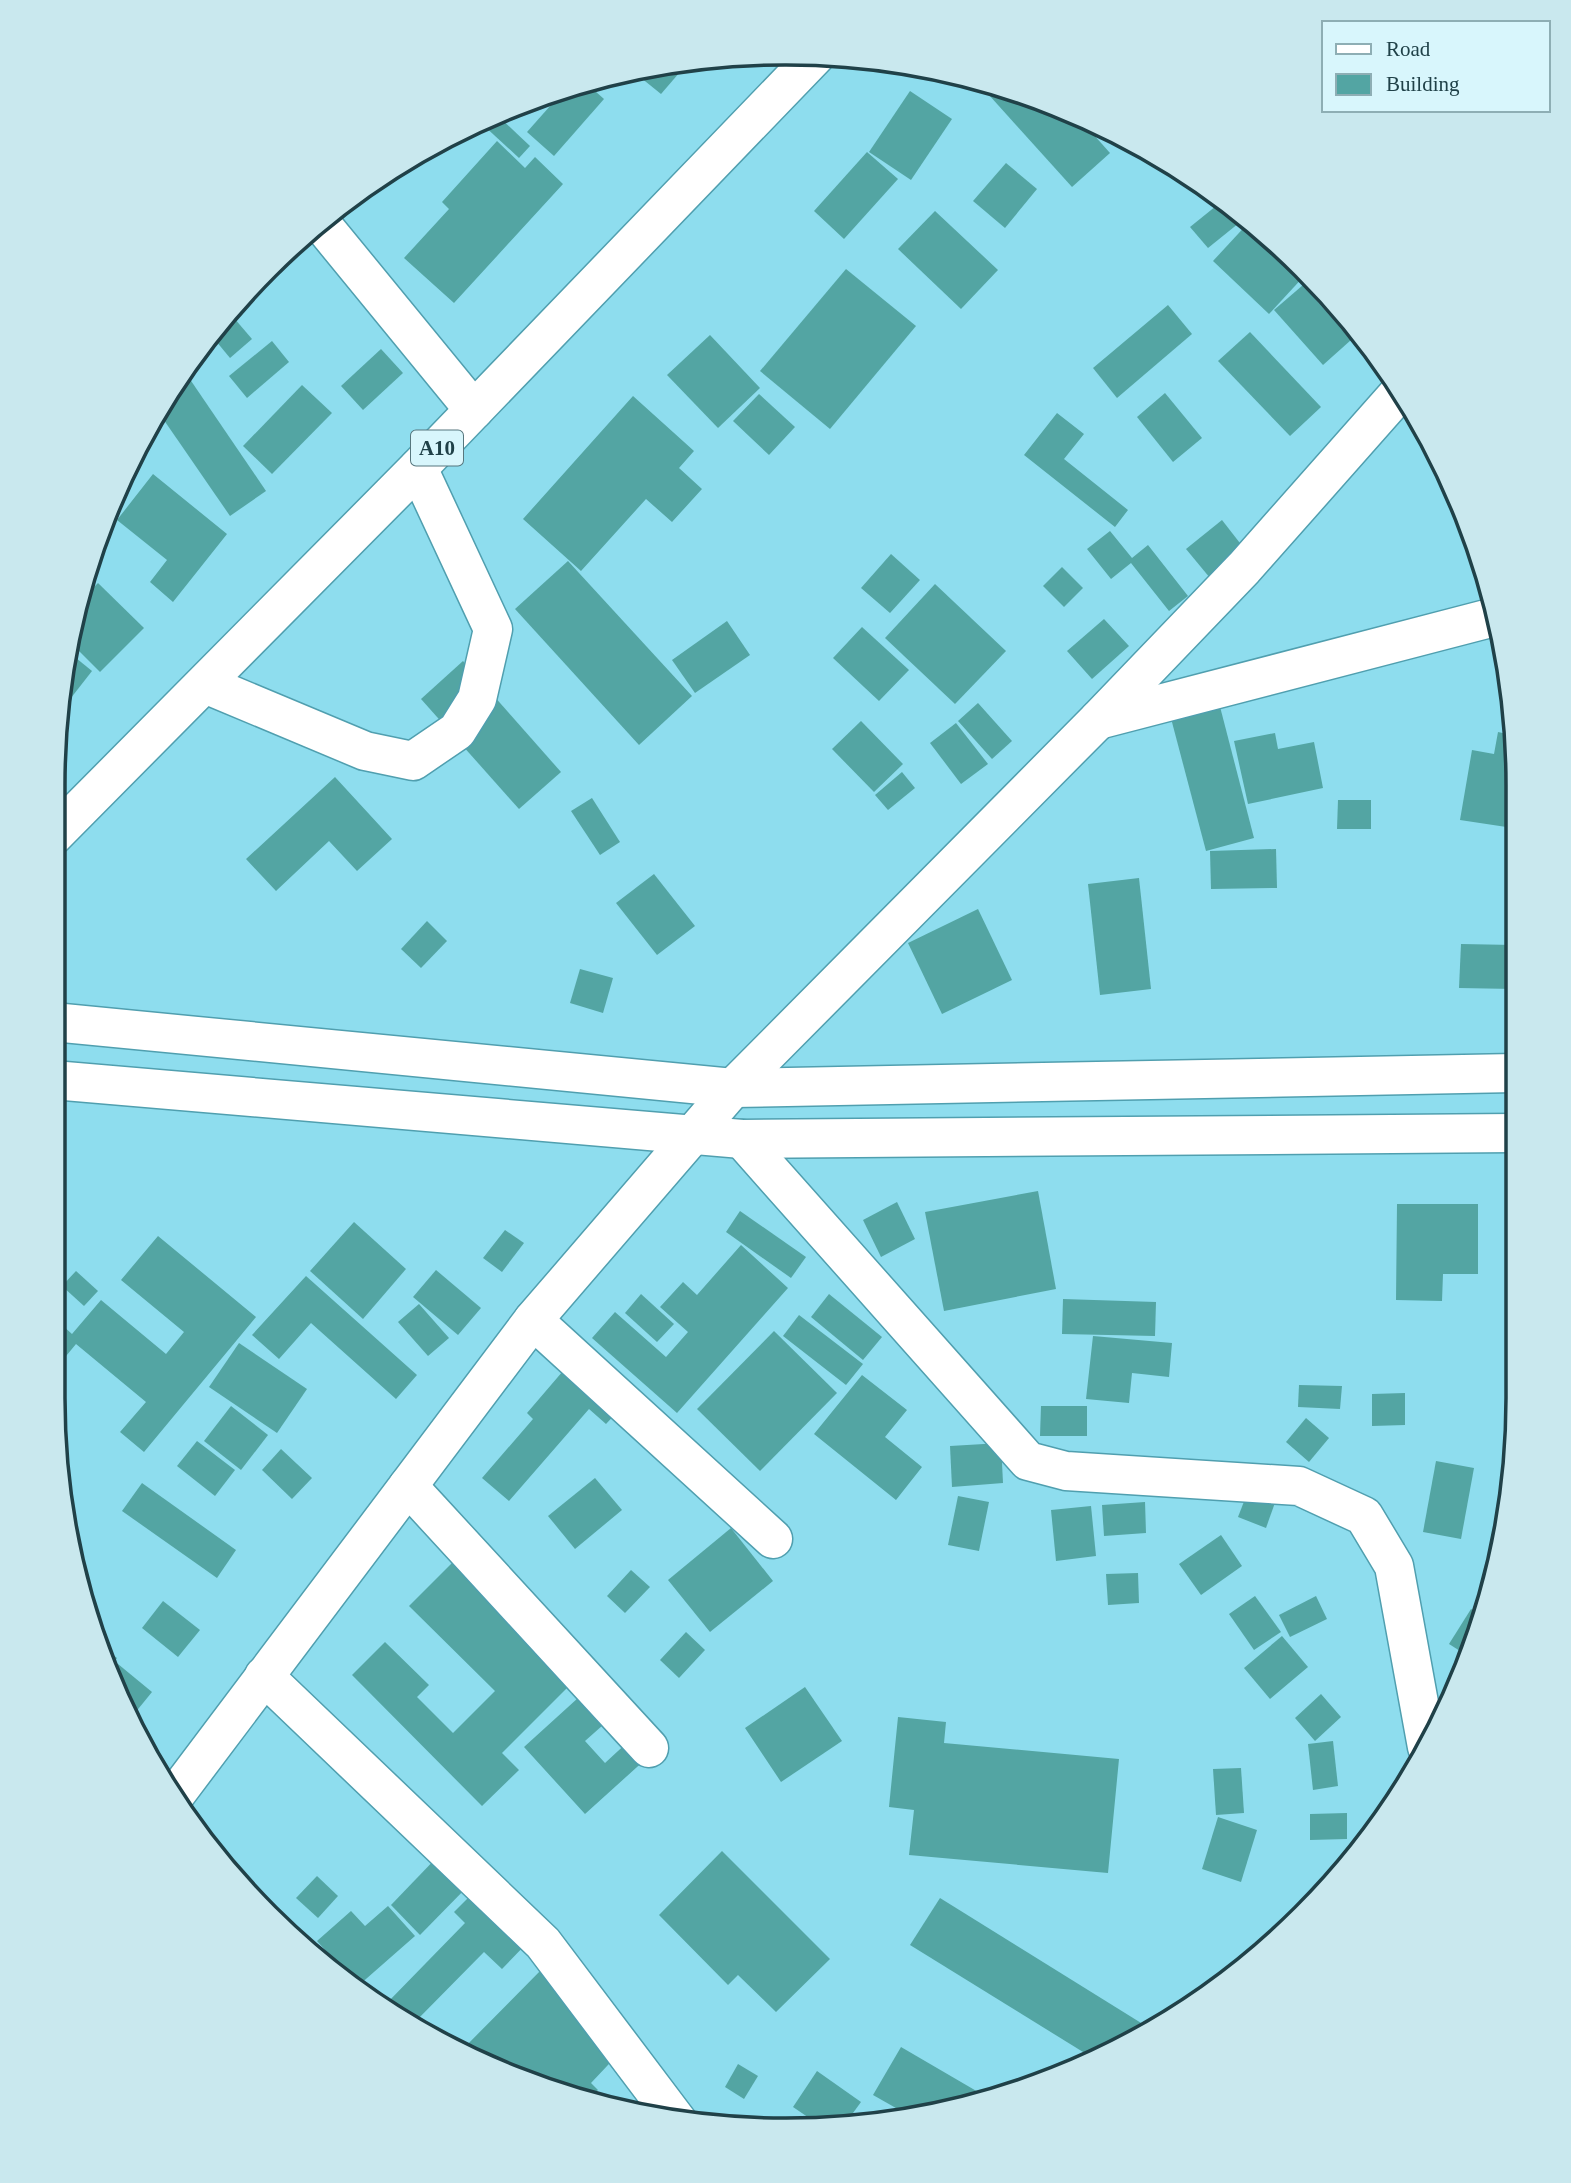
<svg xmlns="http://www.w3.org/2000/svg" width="1571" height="2183" font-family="Georgia,serif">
  <rect width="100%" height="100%" fill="#8eddee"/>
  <g fill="#53a5a3">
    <polygon points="681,61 686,65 661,94 635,73"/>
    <polygon points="586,83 604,99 554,156 527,132 566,88"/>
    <polygon points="999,86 1077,116 1110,153 1072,187 989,95"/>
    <polygon points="910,91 952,119 911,180 869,152"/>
    <polygon points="497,115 530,146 519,158 481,123"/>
    <polygon points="497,141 525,168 535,157 563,184 454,303 404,258 449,209 442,202"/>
    <polygon points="867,152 898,179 844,239 814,211"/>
    <polygon points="1006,163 1037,189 1005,228 973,201"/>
    <polygon points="1221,202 1239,223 1208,248 1190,227"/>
    <polygon points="935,211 998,270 961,309 898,249"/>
    <polygon points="1250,221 1306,274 1269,314 1213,261"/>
    <polygon points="846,269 916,326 830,429 760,371"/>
    <polygon points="1303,285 1351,340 1323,365 1274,310"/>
    <polygon points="1168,305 1192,334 1117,398 1093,368"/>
    <polygon points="228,311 252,339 230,358 211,335"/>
    <polygon points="1250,332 1321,407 1290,436 1218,361"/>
    <polygon points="710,335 760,388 718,428 667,375"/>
    <polygon points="272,341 289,362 247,398 229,376"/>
    <polygon points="381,349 403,373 363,410 341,386"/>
    <polygon points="185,372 266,491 230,516 157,410"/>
    <polygon points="302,385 332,413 272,474 243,446"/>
    <polygon points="1165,393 1202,438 1173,462 1137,417"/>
    <polygon points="759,394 795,427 769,455 733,421"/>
    <polygon points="633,396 694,451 679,468 702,489 672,522 646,499 581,571 523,519"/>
    <polygon points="1057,413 1084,434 1064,459 1128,510 1115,527 1024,455"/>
    <polygon points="153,474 227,534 173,602 150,582 167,560 117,520"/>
    <polygon points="1222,520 1250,556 1215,584 1186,549"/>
    <polygon points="1110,531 1132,558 1148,545 1188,596 1169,611 1131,563 1111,579 1087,549"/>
    <polygon points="891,554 920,580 890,613 861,588"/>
    <polygon points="568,561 692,696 639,745 515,609"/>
    <polygon points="1062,567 1083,588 1064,607 1043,586"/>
    <polygon points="98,583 144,628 100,672 67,639 79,602"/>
    <polygon points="935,584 1006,651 955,704 885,638"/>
    <polygon points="1104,619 1129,646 1092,679 1067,651"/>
    <polygon points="727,621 750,655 695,693 672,660"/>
    <polygon points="862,627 909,670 879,701 833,658"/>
    <polygon points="76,658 92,671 60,712 64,674"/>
    <polygon points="463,661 561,772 519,809 421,699"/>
    <polygon points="1217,695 1254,838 1206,851 1168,707"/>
    <polygon points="978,703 1012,741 992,759 958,721"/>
    <polygon points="861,721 903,764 874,792 832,749"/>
    <polygon points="956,723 988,764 961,784 930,743"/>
    <polygon points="1498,732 1512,735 1513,828 1460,820 1472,750 1494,754"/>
    <polygon points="1275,733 1278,749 1314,742 1323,788 1248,804 1234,741"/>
    <polygon points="902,772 915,788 888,810 875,795"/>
    <polygon points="335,777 392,839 357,871 329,841 276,891 246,859"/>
    <polygon points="592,798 620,842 600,855 571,811"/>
    <polygon points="1338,800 1371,800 1371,829 1337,829"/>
    <polygon points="1276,849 1277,888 1211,889 1210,851"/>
    <polygon points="654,874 695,926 657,955 616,903"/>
    <polygon points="1139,878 1151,989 1100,995 1088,884"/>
    <polygon points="978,909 1012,980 942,1014 908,943"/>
    <polygon points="427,921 447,941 421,968 401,949"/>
    <polygon points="1461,944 1514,945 1514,989 1459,988"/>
    <polygon points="580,969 613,978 603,1013 570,1003"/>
    <polygon points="1038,1191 1056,1289 944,1311 925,1212"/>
    <polygon points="897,1202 915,1239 881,1257 863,1220"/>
    <polygon points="1397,1204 1478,1204 1478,1274 1443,1274 1442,1301 1396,1300"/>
    <polygon points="740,1211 806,1257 791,1278 726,1232"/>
    <polygon points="354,1222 406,1269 363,1319 310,1271"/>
    <polygon points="505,1230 524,1243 502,1272 483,1258"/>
    <polygon points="158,1236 256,1317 144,1452 120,1432 146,1402 76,1344 57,1367 53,1364 53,1317 72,1334 101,1300 166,1354 184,1332 121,1280"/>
    <polygon points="741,1245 788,1288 677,1413 592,1338 615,1312 666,1357 688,1332 660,1307 683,1282 697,1295"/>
    <polygon points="436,1270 481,1308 458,1335 413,1297"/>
    <polygon points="76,1271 98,1291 84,1306 62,1286"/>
    <polygon points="306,1276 417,1375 396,1399 311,1323 279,1359 252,1335"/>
    <polygon points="641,1294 674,1324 657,1342 625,1313"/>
    <polygon points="829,1294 882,1337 863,1360 811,1317"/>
    <polygon points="1063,1299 1156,1302 1155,1336 1062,1334"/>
    <polygon points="419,1304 449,1338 428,1356 398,1322"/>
    <polygon points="799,1315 863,1364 846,1385 783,1336"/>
    <polygon points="774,1331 837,1393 760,1471 697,1409"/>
    <polygon points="1093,1336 1172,1343 1169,1377 1132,1373 1129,1403 1086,1399"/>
    <polygon points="239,1343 307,1389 277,1433 209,1387"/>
    <polygon points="569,1364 620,1409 606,1424 589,1409 509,1501 482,1478 533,1419 527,1413"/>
    <polygon points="862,1375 907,1410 885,1437 922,1467 896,1500 814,1434"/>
    <polygon points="1299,1385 1342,1386 1340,1409 1298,1407"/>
    <polygon points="1405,1393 1405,1425 1372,1426 1372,1394"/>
    <polygon points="231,1406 268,1435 241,1470 204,1441"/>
    <polygon points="1041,1406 1087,1406 1087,1436 1040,1436"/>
    <polygon points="1306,1418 1329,1438 1309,1462 1286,1442"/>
    <polygon points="197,1441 235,1470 215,1496 177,1466"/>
    <polygon points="1001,1443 1003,1483 952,1487 950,1446"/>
    <polygon points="281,1449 312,1478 292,1499 262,1470"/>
    <polygon points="1436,1461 1474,1468 1461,1539 1423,1532"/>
    <polygon points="595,1478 622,1510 575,1549 548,1516"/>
    <polygon points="142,1483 236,1550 217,1578 122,1511"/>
    <polygon points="1250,1486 1277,1497 1266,1528 1238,1517"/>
    <polygon points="958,1496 989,1502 979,1551 948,1545"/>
    <polygon points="1145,1502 1146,1533 1104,1536 1102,1505"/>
    <polygon points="1091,1506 1096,1556 1056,1561 1051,1510"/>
    <polygon points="731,1528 773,1581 710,1632 668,1580"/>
    <polygon points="1221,1535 1242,1566 1201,1595 1179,1564"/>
    <polygon points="459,1556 579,1676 502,1753 519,1770 482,1806 352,1675 385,1642 429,1685 417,1697 453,1733 495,1691 409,1606"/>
    <polygon points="631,1570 650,1587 625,1613 607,1596"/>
    <polygon points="1138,1573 1139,1603 1108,1605 1106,1574"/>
    <polygon points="1255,1596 1281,1632 1254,1650 1229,1614"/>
    <polygon points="1316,1596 1327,1619 1290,1637 1279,1615"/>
    <polygon points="163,1601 200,1630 178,1657 142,1628"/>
    <polygon points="1471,1609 1482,1616 1468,1656 1449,1644"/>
    <polygon points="686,1632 705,1650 679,1678 660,1660"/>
    <polygon points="1282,1636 1308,1667 1270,1699 1244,1668"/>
    <polygon points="96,1642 117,1658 107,1673 97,1645"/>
    <polygon points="118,1664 152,1692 130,1719 108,1677"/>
    <polygon points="805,1687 842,1741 781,1782 745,1728"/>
    <polygon points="1321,1694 1341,1717 1315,1741 1295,1718"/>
    <polygon points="578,1698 603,1725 585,1741 605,1763 631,1739 647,1758 585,1814 524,1747"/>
    <polygon points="898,1717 946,1722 944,1743 1119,1759 1108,1873 909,1855 914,1810 889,1807"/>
    <polygon points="1333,1741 1338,1786 1313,1790 1308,1744"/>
    <polygon points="1241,1768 1244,1813 1216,1815 1213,1769"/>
    <polygon points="1347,1813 1347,1839 1310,1840 1310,1814"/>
    <polygon points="1218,1817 1257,1830 1241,1882 1202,1869"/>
    <polygon points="722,1851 830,1959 776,2012 738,1975 728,1985 659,1915"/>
    <polygon points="441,1853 471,1883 420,1935 391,1905"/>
    <polygon points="317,1876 338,1896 318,1918 296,1898"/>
    <polygon points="475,1891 528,1942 502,1969 484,1952 414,2023 386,2004 465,1923 454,1912"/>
    <polygon points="940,1898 1154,2031 1096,2060 910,1945"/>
    <polygon points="388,1906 415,1936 358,1986 317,1941 351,1911 365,1926"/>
    <polygon points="543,1968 624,2048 591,2083 598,2090 588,2100 550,2092 459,2053"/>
    <polygon points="901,2047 985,2096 910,2116 873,2095"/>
    <polygon points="738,2064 758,2076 744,2099 725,2087"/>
    <polygon points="817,2071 861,2102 845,2124 818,2124 793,2107"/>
  </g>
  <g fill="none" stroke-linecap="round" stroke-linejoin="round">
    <g stroke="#509faf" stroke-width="41">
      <g id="minor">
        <polyline points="320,222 474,410"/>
        <polyline points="205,684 365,751 413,761 457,731 477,699 493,629 418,468"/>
        <polyline points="1098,720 1498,616"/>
        <polyline points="742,1139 1028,1461 1066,1471 1299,1486 1364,1516 1394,1566 1427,1747"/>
        <polyline points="533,1320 773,1539"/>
        <polyline points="408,1486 649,1748"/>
        <polyline points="264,1676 543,1943 678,2122"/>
        <polyline points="173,1798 533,1320 733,1088 1098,720 1244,568 1398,394"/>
      </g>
    </g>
    <g stroke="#509faf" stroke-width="41">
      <g id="major">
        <polyline points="53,1022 733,1088 1515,1073"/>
        <polyline points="53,1080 742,1139 1515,1133"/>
      </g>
    </g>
    <g stroke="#509faf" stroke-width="41">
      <polyline id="highway" points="53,836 418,468 816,55"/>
    </g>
    <use href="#minor" stroke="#fff" stroke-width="38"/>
    <use href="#major" stroke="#fff" stroke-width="38"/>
    <use href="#highway" stroke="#fff" stroke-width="38"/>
  </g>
  <g text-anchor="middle" stroke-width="5" stroke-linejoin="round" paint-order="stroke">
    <rect fill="#d8f6fc" stroke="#57777e" stroke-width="2" x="411" y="430.5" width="52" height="35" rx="5"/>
    <g font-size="21" font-weight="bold" fill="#204148">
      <text x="437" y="455">A10</text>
    </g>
  </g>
  <path d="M0 0H1571V2183H0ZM785 65H786A720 720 0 0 1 1506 785V1398A720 720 0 0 1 786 2118H785A720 720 0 0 1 65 1398V785A720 720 0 0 1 785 65Z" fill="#c9e8ee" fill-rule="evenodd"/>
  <path fill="none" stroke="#204148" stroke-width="3.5" d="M785 65H786A720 720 0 0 1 1506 785V1398A720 720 0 0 1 786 2118H785A720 720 0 0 1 65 1398V785A720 720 0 0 1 785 65Z"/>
  <rect x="1322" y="21" width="228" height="91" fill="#d8f6fc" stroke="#8eaeb4" stroke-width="2"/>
  <rect x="1336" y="44" width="35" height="10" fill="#ffffff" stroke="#8eaeb4" stroke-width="2"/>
  <text x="1386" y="56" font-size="21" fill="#204148">Road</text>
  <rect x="1336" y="74" width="35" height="21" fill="#53a5a3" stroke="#8eaeb4" stroke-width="2"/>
  <text x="1386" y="91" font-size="21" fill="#204148">Building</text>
</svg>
